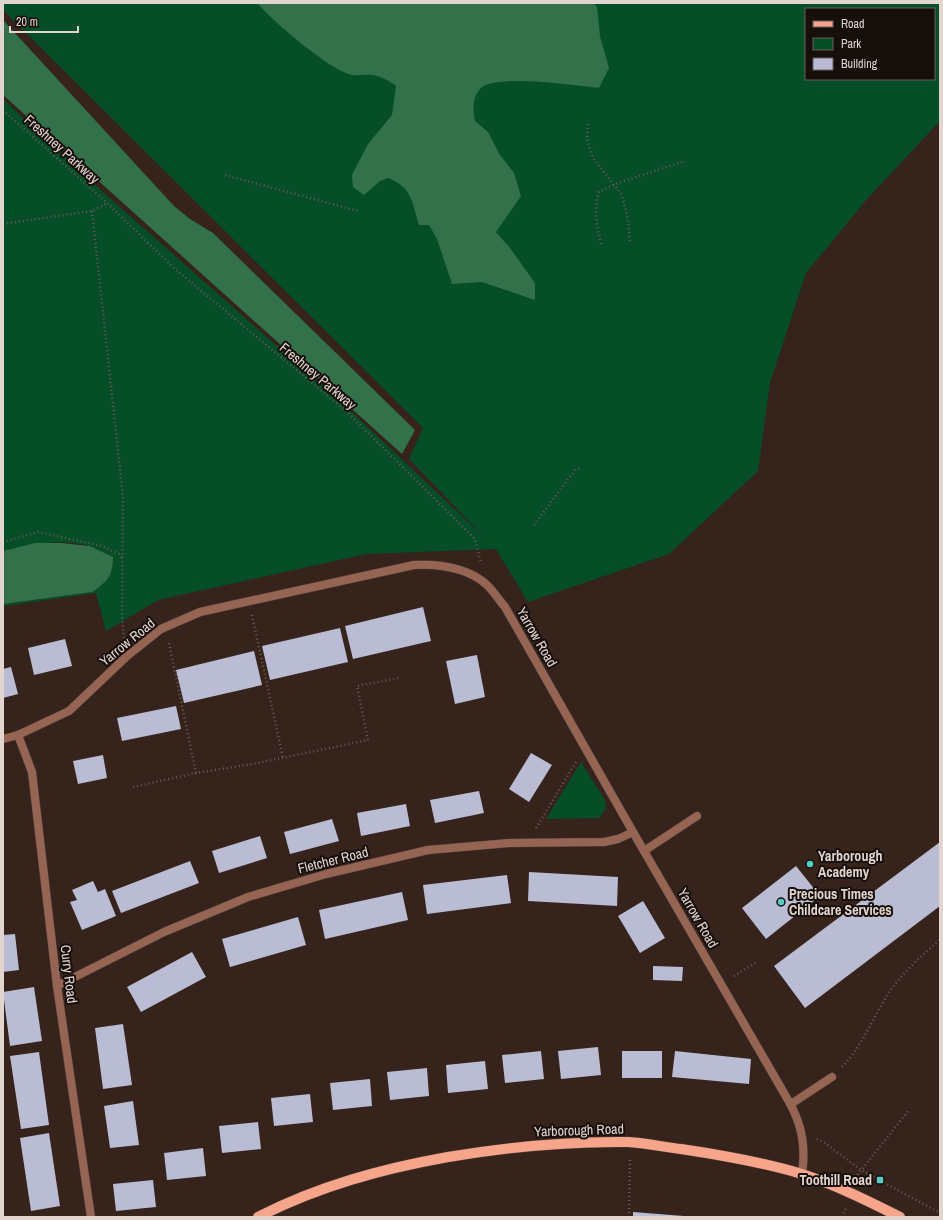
<svg xmlns="http://www.w3.org/2000/svg" width="943" height="1220" font-family="'Archivo Narrow',sans-serif">
  <rect width="100%" height="100%" fill="#36231c"/>
  <g fill="#064e28" fill-rule="evenodd">
    <path d="M 3,3 L 940,3 L 940,121 L 868,198 L 806,273 L 770,383 L 758,471 L 669,554 L 528,602 L 496,549 L 366,554 L 158,600 L 106,631 L 96,593 L 3,606 L 3,604 L 92,592 C 107,582 113,576 113,557 C 105,553 98,549 90,546 C 62,538 31,544 3,551 L 3,99 L 95,185 L 355,415 L 485,538 L 409,459 L 423,428 L 3,10 ZM 806,9 L 934,9 L 934,79 L 806,79 Z"/>
    <polygon points="581,762 605,800 606,808 599,818 546,819"/>
  </g>
  <g fill="#327149">
    <path d="M 257,3 L 593,3 L 597,7 L 600,36 L 609,68 L 599,88 C 578,86 492,73 480,89 C 472,98 473,110 475,121 L 488,132 L 500,155 L 514,173 L 521,196 L 496,232 L 510,248 L 535,283 L 535,300 L 482,282 L 452,284 L 437,239 L 429,225 L 419,225 C 412,202 412,187 388,178 L 380,181 L 364,195 L 353,187 L 352,175 L 368,144 L 392,115 L 396,86 C 389,81 380,75 371,75 C 365,74 358,76 352,75 C 328,69 274,22 257,3 Z"/>
    <polygon points="3,20 174,206 190,219 213,233 415,430 402,454 3,95"/>
    <path d="M 35,543 L 61,543 L 90,546 L 113,557 C 113,576 107,582 92,592 L 3,604 L 3,551 Z"/>
  </g>
  <g fill="#babcd4">
    <polygon points="423,607 431,641 353,659 345,626"/>
    <polygon points="340,628 348,662 270,680 262,646"/>
    <polygon points="65,639 72,666 34,675 28,648"/>
    <polygon points="254,651 262,685 184,703 176,670"/>
    <polygon points="477,655 485,697 455,704 446,661"/>
    <polygon points="11,667 18,694 3,698 3,669"/>
    <polygon points="176,706 181,729 122,741 117,718"/>
    <polygon points="531,753 552,765 529,802 509,789"/>
    <polygon points="103,755 107,778 78,784 73,761"/>
    <polygon points="479,791 484,813 435,823 430,800"/>
    <polygon points="406,804 410,826 361,836 357,813"/>
    <polygon points="332,819 339,841 290,854 284,832"/>
    <polygon points="260,836 267,858 219,873 212,851"/>
    <polygon points="940,842 940,906 805,1008 774,966"/>
    <polygon points="190,861 199,883 121,913 112,891"/>
    <polygon points="796,866 820,896 766,939 742,908"/>
    <polygon points="529,872 618,877 617,906 528,901"/>
    <polygon points="507,875 511,903 427,914 423,885"/>
    <polygon points="93,881 98,892 105,889 116,916 82,930 70,902 77,900 72,890"/>
    <polygon points="402,892 408,920 325,939 319,910"/>
    <polygon points="643,901 665,938 640,953 618,916"/>
    <polygon points="298,917 306,945 230,967 222,939"/>
    <polygon points="15,934 19,970 3,972 3,935"/>
    <polygon points="192,952 206,977 141,1012 127,987"/>
    <polygon points="653,966 683,967 682,981 653,980"/>
    <polygon points="34,987 42,1041 10,1046 3,992"/>
    <polygon points="123,1024 132,1085 103,1089 95,1028"/>
    <polygon points="598,1047 601,1075 561,1079 558,1051"/>
    <polygon points="541,1051 544,1079 505,1083 502,1055"/>
    <rect x="622" y="1051" width="40" height="27"/>
    <polygon points="675,1051 751,1059 749,1084 672,1077"/>
    <polygon points="39,1052 49,1125 21,1129 10,1056"/>
    <polygon points="485,1061 488,1089 448,1093 446,1065"/>
    <polygon points="427,1068 429,1096 390,1100 387,1072"/>
    <polygon points="370,1079 372,1106 333,1110 330,1083"/>
    <polygon points="310,1094 313,1122 274,1126 271,1098"/>
    <polygon points="133,1101 139,1145 110,1148 104,1106"/>
    <polygon points="258,1122 261,1149 222,1153 219,1126"/>
    <polygon points="49,1133 60,1206 31,1211 20,1138"/>
    <polygon points="203,1148 206,1176 167,1180 164,1153"/>
    <polygon points="153,1180 156,1207 116,1211 113,1184"/>
    <polygon points="633,1212 684,1216 684,1217 633,1217"/>
  </g>
  <g fill="none" stroke-linecap="round" stroke-linejoin="round">
    <g stroke="#523f39" stroke-width="9">
      <g id="lane">
        <polyline points="644,851 697,816"/>
        <polyline points="791,1104 832,1077"/>
      </g>
    </g>
    <g stroke="#523f39" stroke-width="9">
      <g id="street">
        <polyline points="18,735 32,772 57,986 91,1217"/>
        <path d="M 3,739 L 18,735 L 69,711 L 126,657 L 161,629 L 200,612 L 414,565 C 439,564 468,568 487,585 C 494,592 499,600 505,607 L 633,832 L 788,1100 C 802,1124 806,1146 802,1174"/>
        <polyline points="57,986 164,932 248,897 326,874 428,850 509,843 604,842 618,839 633,832"/>
      </g>
    </g>
    <g stroke="#523f39" stroke-width="11">
      <path id="primary" d="M 258,1217 C 319,1186 381,1169 448,1157 C 508,1147 567,1141 628,1142 C 645,1143 664,1147 681,1149 C 721,1155 763,1162 802,1174 C 836,1185 868,1201 900,1217"/>
    </g>
    <g stroke="#6c5b54" stroke-width="2.5" stroke-dasharray="1 3" stroke-linecap="butt">
      <polyline points="3,110 107,203 175,269 347,412 475,539 481,563"/>
      <polyline points="588,124 587,140 593,158 622,195 628,220 630,242"/>
      <polyline points="225,175 358,211"/>
      <polyline points="92,211 123,497 122,616 124,638"/>
      <polyline points="3,224 92,211 107,203"/>
      <path d="M 601,244 C 597,226 593,210 599,192 L 618,183 L 685,161"/>
      <polyline points="534,525 575,470 582,468"/>
      <polyline points="3,542 38,532 102,546 119,554 122,558"/>
      <polyline points="252,615 283,758"/>
      <polyline points="169,643 196,773 253,764 368,740 357,686 399,678"/>
      <polyline points="133,787 196,773"/>
      <polyline points="536,828 576,762"/>
      <polyline points="734,976 757,962"/>
      <path d="M 842,1067 C 863,1045 872,1019 888,994 C 901,974 922,955 940,940"/>
      <polyline points="817,1139 825,1143 861,1170 940,1213"/>
      <polyline points="855,1178 909,1110"/>
      <polyline points="629,1217 630,1159"/>
      <polyline points="842,1217 846,1208"/>
    </g>
    <use href="#lane" stroke="#956453" stroke-width="8"/>
    <use href="#street" stroke="#956453" stroke-width="8"/>
    <use href="#primary" stroke="#f6a58a" stroke-width="10"/>
  </g>
  <g fill="#56cec3" stroke="#170f0b" stroke-width="1.5">
    <circle cx="810" cy="864" r="4"/>
    <circle cx="781" cy="902" r="4"/>
    <rect x="876" y="1176" width="8" height="8" rx="2"/>
  </g>
  <g text-anchor="middle" stroke-width="4" stroke-linejoin="round" paint-order="stroke">
    <g font-size="14" fill="#e2d4cf" stroke="#170f0b">
      <text transform="translate(62 149) rotate(42)" y="5">Freshney Parkway</text>
      <text transform="translate(318 376) rotate(40)" y="5">Freshney Parkway</text>
      <text transform="translate(537 637) rotate(60)" y="5">Yarrow Road</text>
      <text transform="translate(127 642) rotate(-39)" y="5">Yarrow Road</text>
      <text transform="translate(333 860) rotate(-14)" y="5">Fletcher Road</text>
      <text transform="translate(698 918) rotate(60)" y="5">Yarrow Road</text>
      <text transform="translate(69 974) rotate(83)" y="5">Curry Road</text>
      <text transform="translate(579 1130) rotate(-2)" y="5">Yarborough Road</text>
    </g>
    <g font-size="14" font-weight="bold" fill="#e2d4cf" stroke="#170f0b" text-anchor="start">
      <text x="818" y="861">Yarborough<tspan x="818" dy="16">Academy</tspan></text>
      <text x="789" y="899">Precious Times<tspan x="789" dy="16">Childcare Services</tspan></text>
      <text x="872" y="1185" text-anchor="end">Toothill Road</text>
    </g>
  </g>
  <rect width="943" height="1220" fill="none" stroke="#e2d4cf" stroke-width="8"/>
  <rect x="805" y="8" width="130" height="72" fill="#170f0b" stroke="#685e59"/>
  <rect x="813" y="21" width="20" height="6" fill="#f6a58a" stroke="#685e59"/>
  <text x="841" y="28" font-size="12" fill="#e2d4cf">Road</text>
  <rect x="813" y="38" width="20" height="12" fill="#064e28" stroke="#685e59"/>
  <text x="841" y="48" font-size="12" fill="#e2d4cf">Park</text>
  <rect x="813" y="58" width="20" height="12" fill="#babcd4" stroke="#685e59"/>
  <text x="841" y="68" font-size="12" fill="#e2d4cf">Building</text>
  <path d="M10 26v6h68v-6" fill="none" stroke="#e2d4cf" stroke-width="2"/>
  <text x="16" y="26" font-size="12" fill="#e2d4cf" stroke="#170f0b" stroke-width="3" paint-order="stroke">20 m</text>
</svg>
